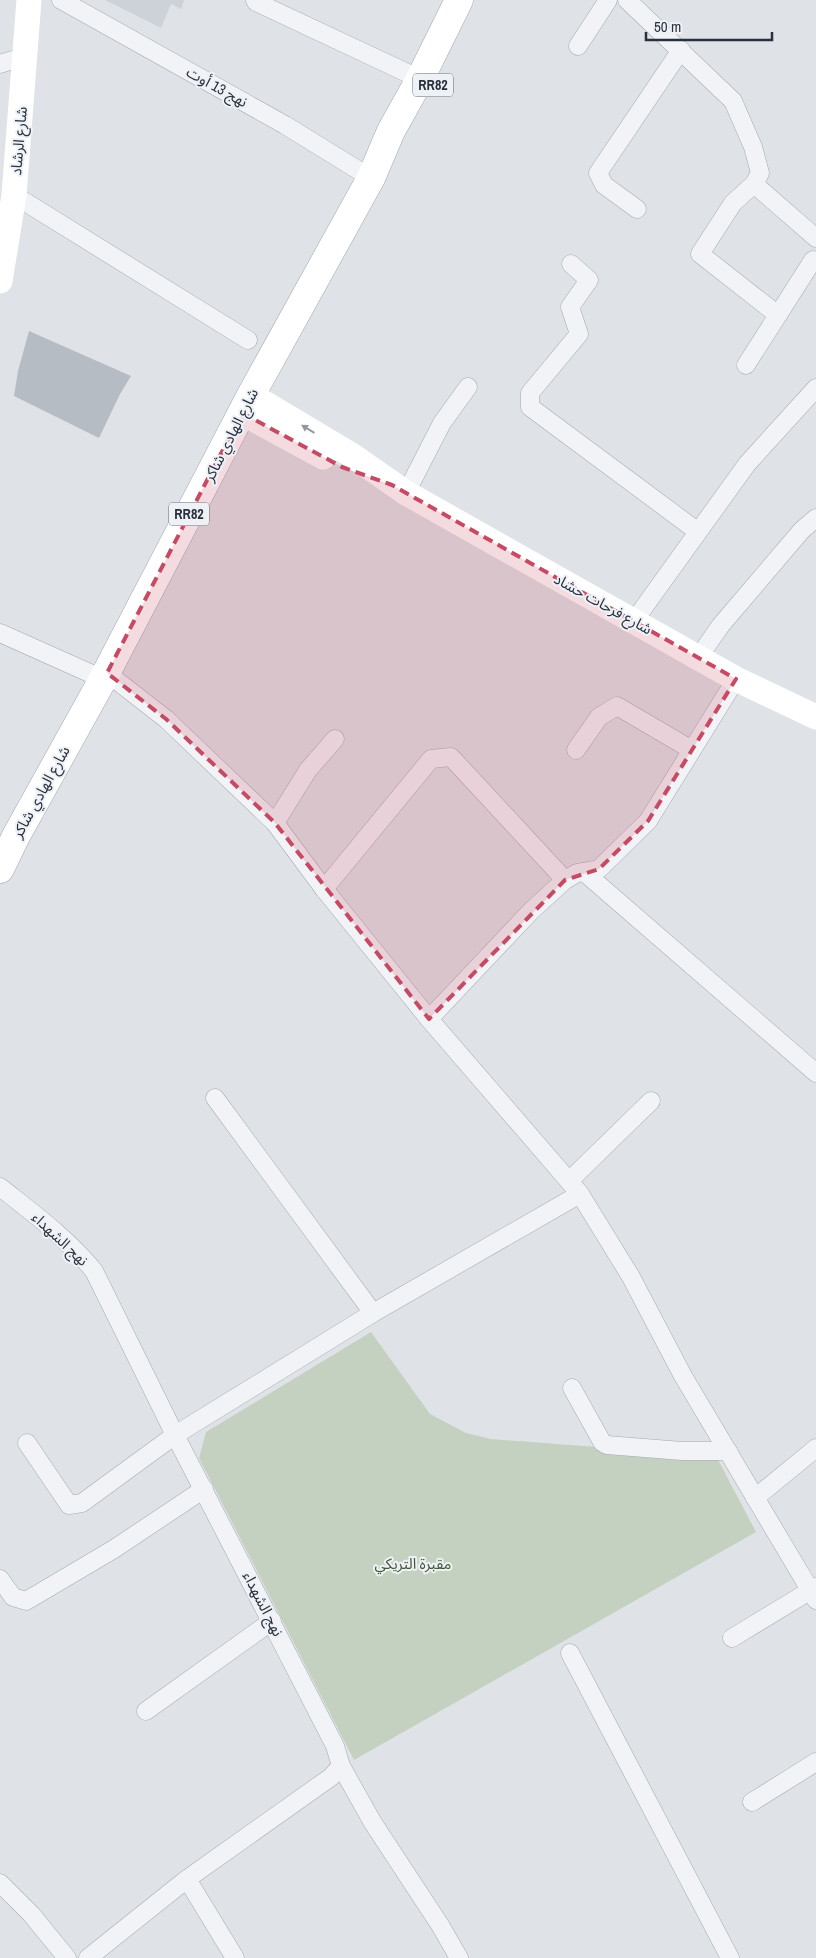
<svg xmlns="http://www.w3.org/2000/svg" width="816" height="1958" font-family="'Archivo Narrow','Noto Sans Arabic',sans-serif">
  <rect width="100%" height="100%" fill="#dfe3e7"/>
  <polygon fill="#cdd2d9" points="105,0 184,0 181,9 171,4 161,28"/>
  <polygon fill="#c5d1c0" points="371,1332 430,1414 466,1433 491,1439 716,1456 756,1532 354,1760 199,1458 206,1432"/>
  <polygon fill="#b6bcc4" points="29,331 131,376 120,394 99,438 14,396 18,371"/>
  <g fill="none" stroke-linecap="round" stroke-linejoin="round">
    <g stroke="#a5aab1" stroke-width="19">
      <g id="street">
        <polyline points="61,0 285,125 371,178"/>
        <polyline points="255,0 256,2 420,79"/>
        <polyline points="627,0 733,101 753,147 760,173 754,184 816,238"/>
        <polyline points="578,46 608,0"/>
        <polyline points="0,64 26,56"/>
        <polyline points="14,195 248,340"/>
        <polyline points="637,209 604,185 598,173 681,50"/>
        <polyline points="571,264 589,280 570,307 579,334 530,393 530,407 697,531"/>
        <polyline points="778,315 813,260 816,263"/>
        <polyline points="746,365 778,315 700,254 733,203 754,184"/>
        <polyline points="406,493 442,423 468,387"/>
        <polyline points="634,621 747,464 816,388"/>
        <polyline points="0,633 103,679"/>
        <polyline points="698,658 721,625 802,530 816,518"/>
        <polyline points="107,673 166,719 275,823 324,889 429,1019 580,1194 631,1277 683,1376 816,1600"/>
        <polyline points="576,750 599,717 617,706 692,750"/>
        <polyline points="275,823 308,770 335,739"/>
        <polyline points="584,872 816,1073"/>
        <polyline points="324,889 431,759 451,757 565,880"/>
        <polyline points="429,1019 531,911 565,880 577,873 599,869 648,821 736,679"/>
        <polyline points="215,1098 373,1313"/>
        <polyline points="569,1181 651,1101"/>
        <path d="M 0,1187 C 34,1214 67,1238 94,1271 L 175,1435 L 335,1746 L 341,1766 L 331,1777 L 187,1879 L 88,1958"/>
        <polyline points="572,1388 602,1442 607,1445 682,1451 728,1451"/>
        <polyline points="27,1443 69,1505 82,1503 175,1435 373,1313 580,1194"/>
        <polyline points="755,1498 816,1448"/>
        <polyline points="0,1579 13,1597 26,1601 114,1549 204,1489"/>
        <polyline points="732,1638 816,1587"/>
        <polyline points="570,1653 730,1958"/>
        <polyline points="146,1711 272,1621"/>
        <polyline points="341,1766 373,1823 440,1925 459,1958"/>
        <polyline points="752,1802 816,1762"/>
        <polyline points="187,1879 235,1958"/>
        <polyline points="0,1883 31,1914 67,1958"/>
      </g>
    </g>
    <g stroke="#9fa8b2" stroke-width="29">
      <polyline id="primary" points="0,869 16,836 103,679 251,395 371,178 391,131 420,79 459,0"/>
    </g>
    <use href="#street" stroke="#f1f3f6" stroke-width="18"/>
    <g stroke="#fff" stroke-width="25">
      <polyline points="0,281 14,195 29,0"/>
      <polyline points="251,395 353,456 406,493 736,679 816,717"/>
      <polyline points="242,413 323,457"/>
    </g>
    <use href="#primary" stroke="#fff" stroke-width="28"/>
  </g>
  <defs><path id="oneway-solid" d="M-6-.8H1V-3.2L6.5 0L1 3.2V.8H-6Z" transform="scale(1.25)"/></defs>
  <use fill="#94989e" href="#oneway-solid" transform="translate(308 429) rotate(-149)"/>
  <path fill="#c64a63" fill-opacity="0.2" stroke="#c64a63" stroke-width="4" stroke-dasharray="10 6" stroke-linejoin="round" d="M 242,413 L 342,467 L 392,485 L 736,679 L 648,821 L 599,869 L 565,880 L 429,1019 L 275,823 L 166,719 L 107,673 Z"/>
  <g text-anchor="middle" stroke-width="4" stroke-linejoin="round" paint-order="stroke">
    <g fill="#eef1f5" stroke="#646b75" stroke-width="1">
      <rect x="413" y="73.5" width="40" height="23" rx="4"/>
      <rect x="169" y="502.5" width="40" height="23" rx="4"/>
    </g>
    <g font-size="14" font-weight="bold" fill="#29313e">
      <text x="433" y="90">RR82</text>
      <text x="189" y="519">RR82</text>
    </g>
    <g font-size="15" fill="#29313e" stroke="#eef1f5">
      <text transform="translate(217 87) rotate(29)" y="5">نهج 13 أوت</text>
      <text transform="translate(19 141) rotate(-85)" y="5">شارع الرشاد</text>
      <text transform="translate(231 435) rotate(-63)" y="5">شارع الهادي شاكر</text>
      <text transform="translate(603 604) rotate(29)" y="5">شارع فرحات حشاد</text>
      <text transform="translate(41 792) rotate(-61)" y="5">شارع الهادي شاكر</text>
      <text transform="translate(60 1239) rotate(43)" y="5">نهج الشهداء</text>
      <text transform="translate(263 1604) rotate(63)" y="5">نهج الشهداء</text>
    </g>
    <g font-size="15" fill="#3f5837" stroke="#eef1f5">
      <text x="413" y="1569">مقبرة التريكي</text>
    </g>
  </g>
  <path d="M646 32v8h126v-8" fill="none" stroke="#29313e" stroke-width="2.5"/>
  <text x="654" y="32" font-size="15" fill="#29313e" stroke="#eef1f5" stroke-width="4" paint-order="stroke">50 m</text>
</svg>
